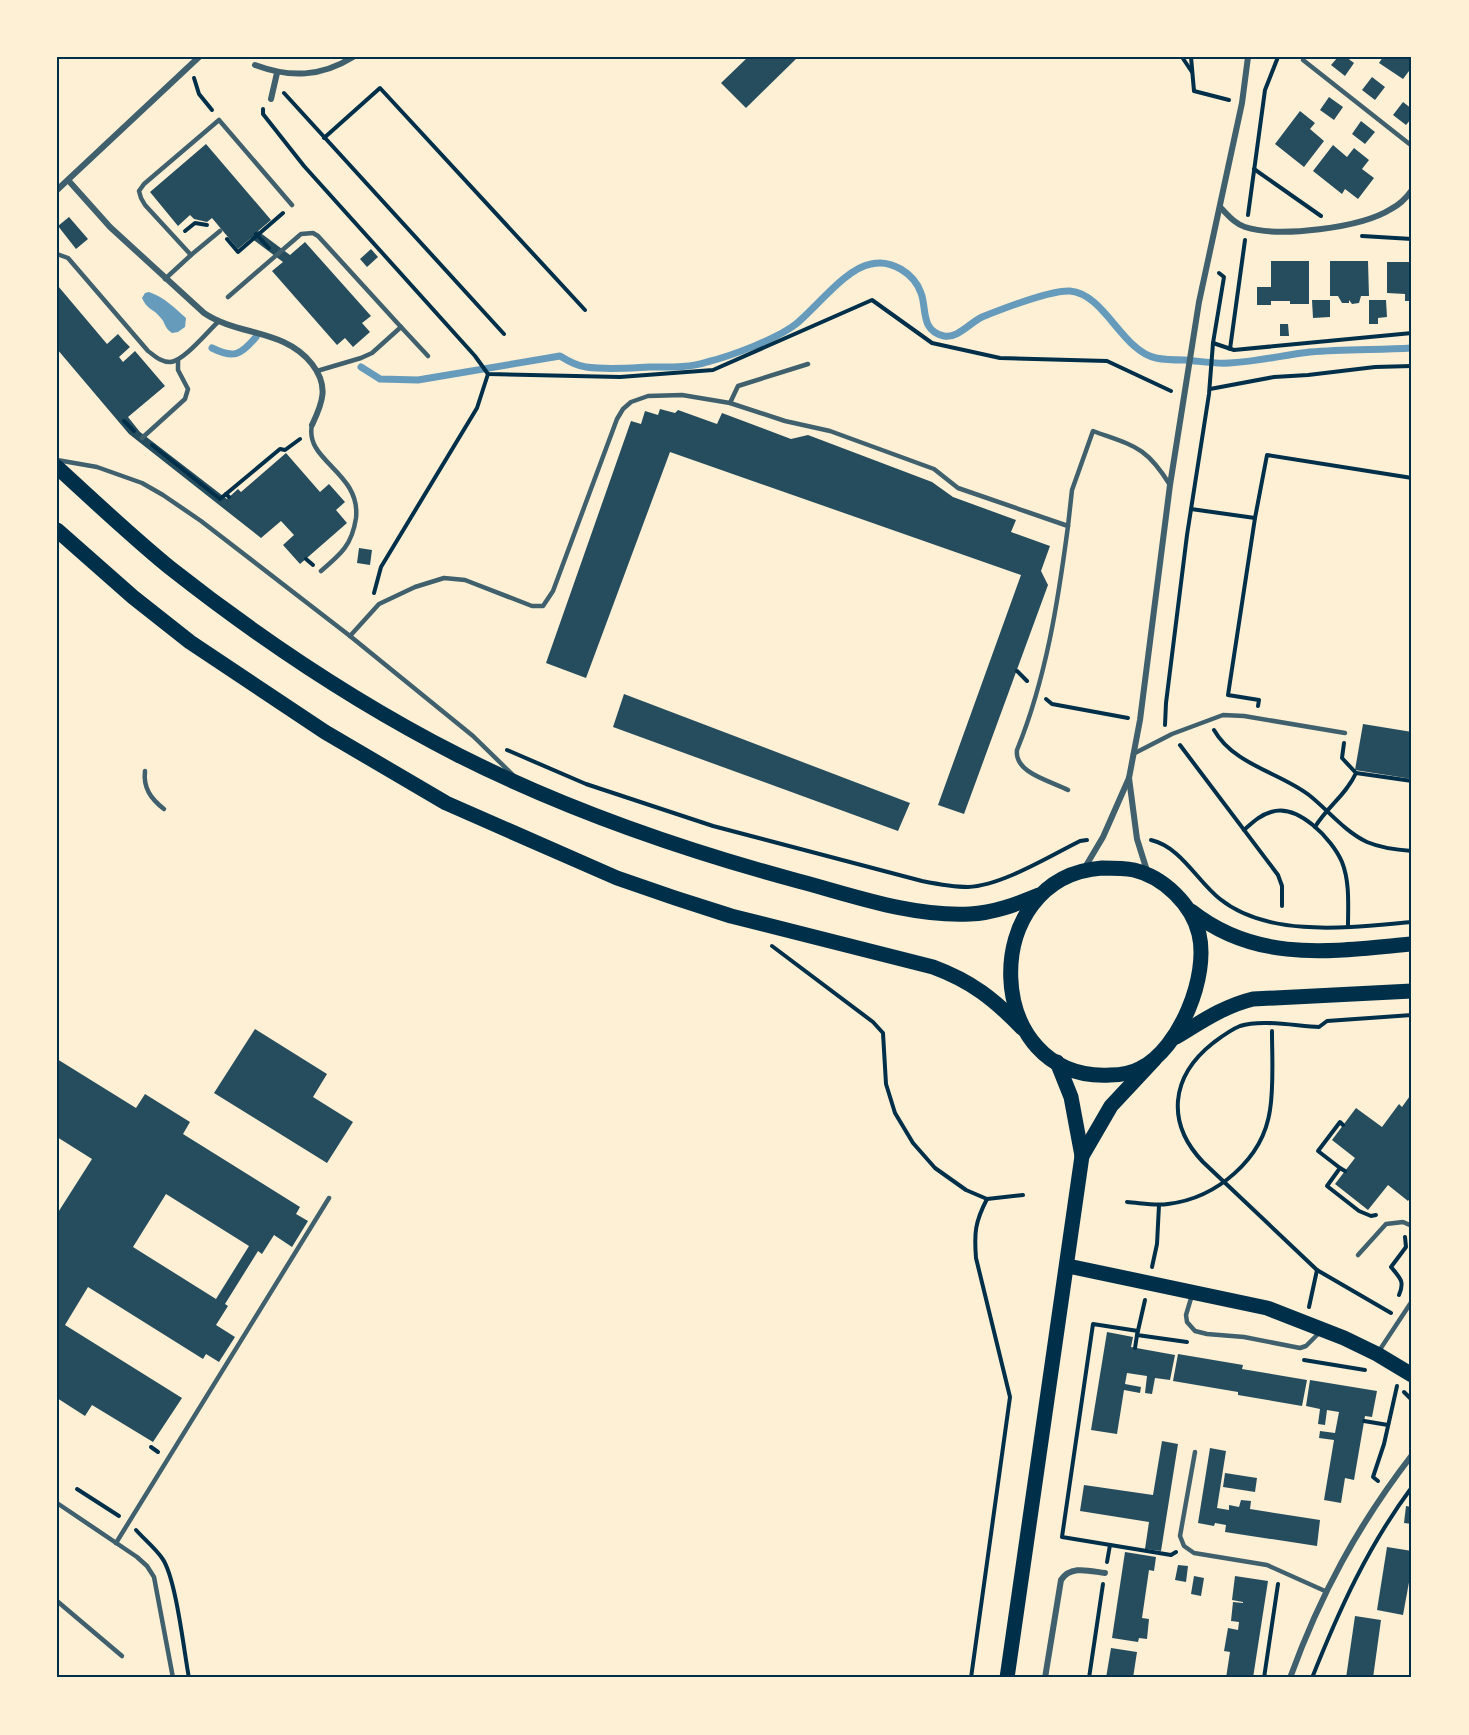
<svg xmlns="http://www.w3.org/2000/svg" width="1469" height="1735" font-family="Roboto,sans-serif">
  <rect width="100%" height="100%" fill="#fdf0d5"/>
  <path fill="#669bbc" d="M 149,292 C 164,297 175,308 186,318 L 185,327 L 178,332 L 172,333 C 164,328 166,323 160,317 C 153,308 148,311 142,298 L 145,293 Z"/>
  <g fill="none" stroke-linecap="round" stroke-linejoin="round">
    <g stroke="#669bbc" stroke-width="7">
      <path d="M 212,348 C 234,359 241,355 256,337"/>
      <path d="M 361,367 L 380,379 L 418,380 L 560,356 C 568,361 577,366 586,367 C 607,370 629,368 649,367 C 669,367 689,368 707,362 C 731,356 777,339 796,324 C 816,308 846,268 871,264 C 891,259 914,273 921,293 C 927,308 920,331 944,336 C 957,339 971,322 982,317 C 1002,309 1051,290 1070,291 C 1105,294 1122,351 1156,358 C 1165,360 1176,360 1185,360 C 1199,361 1214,364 1229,363 C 1256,362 1283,355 1310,352 C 1344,349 1378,350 1412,348"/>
    </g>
  </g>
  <g fill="#264d5e" fill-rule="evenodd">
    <polygon points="748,57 798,57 746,108 721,83"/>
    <polygon points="1338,57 1346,57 1354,63 1345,76 1331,65"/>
    <polygon points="1383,57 1412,57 1412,67 1403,79 1379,63"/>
    <polygon points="1372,77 1385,87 1375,100 1362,90"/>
    <polygon points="1329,97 1343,107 1334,120 1320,110"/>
    <polygon points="1403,102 1412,109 1412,118 1406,125 1393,115"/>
    <polygon points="1300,111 1315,123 1310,129 1324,141 1304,167 1275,144"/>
    <polygon points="1361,121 1375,132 1365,144 1352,134"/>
    <polygon points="206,144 271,220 258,231 290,255 305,242 371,316 362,323 370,332 353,347 345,338 337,345 272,271 283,262 251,238 238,249 212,218 207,222 194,219 190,215 178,226 150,192"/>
    <polygon points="1333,145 1347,157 1354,148 1369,160 1362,169 1374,178 1358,199 1345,189 1342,194 1313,171"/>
    <polygon points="69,217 88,239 76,249 58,226"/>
    <polygon points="371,249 378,257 367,267 360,259"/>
    <polygon points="1271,261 1309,261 1309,304 1290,304 1290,301 1271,301 1271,305 1257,305 1257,287 1271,287"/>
    <polygon points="1330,261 1368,261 1369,296 1361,296 1359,303 1352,304 1349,300 1349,303 1342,303 1338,296 1330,296"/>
    <polygon points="1387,262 1412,262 1412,301 1405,301 1405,294 1387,293"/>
    <polygon points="58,286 107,344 118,334 124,341 130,347 119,357 123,362 135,351 165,386 128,417 140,432 227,499 238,489 241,492 286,453 320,492 329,484 345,502 336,510 347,523 300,564 283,545 294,535 281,521 261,538 129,434 57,349"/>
    <polygon points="1312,300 1330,300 1330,317 1313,318"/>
    <polygon points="1369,300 1386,300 1387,317 1378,318 1378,324 1369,324"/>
    <polygon points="1280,324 1288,324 1289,336 1280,336"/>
    <polygon points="660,409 675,413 678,410 717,424 722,413 791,439 808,435 932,482 953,497 1016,520 1011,532 1050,546 1041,571 1048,585 964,814 938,805 1021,575 670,452 586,678 546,663 631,421 641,424 645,411 658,415"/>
    <polygon points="359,548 372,550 370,565 357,563"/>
    <polygon points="624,694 910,803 898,831 613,727"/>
    <polygon points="1363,724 1412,732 1412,779 1355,770"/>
    <polygon points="255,1029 327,1074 313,1097 353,1122 327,1163 214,1093"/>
    <path d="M 57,1059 L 136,1108 L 145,1094 L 190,1122 L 183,1134 L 300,1207 L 296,1214 L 308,1221 L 292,1247 L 274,1235 L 262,1254 L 258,1251 L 225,1304 L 228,1306 L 216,1325 L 235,1337 L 219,1362 L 206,1354 L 203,1359 L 88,1287 L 65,1325 L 182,1398 L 153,1442 L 92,1405 L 85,1416 L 57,1398 L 57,1214 L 92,1159 L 57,1137 ZM 166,1194 L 249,1246 L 216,1299 L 133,1247 Z"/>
    <polygon points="1412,1093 1412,1196 1408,1201 1388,1185 1368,1210 1335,1184 1355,1158 1332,1140 1356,1108 1382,1127 1399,1104 1402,1107"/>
    <polygon points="1107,1332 1133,1337 1131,1347 1175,1355 1170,1380 1155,1378 1152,1394 1145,1393 1147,1376 1127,1373 1125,1384 1141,1387 1140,1393 1124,1390 1117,1434 1091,1430"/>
    <polygon points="1178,1354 1243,1365 1242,1369 1307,1380 1302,1406 1238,1395 1238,1392 1173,1381"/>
    <polygon points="1310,1380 1377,1391 1372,1417 1365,1416 1354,1480 1345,1478 1341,1503 1324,1500 1334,1440 1319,1438 1320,1431 1335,1433 1339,1412 1327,1410 1325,1425 1318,1424 1320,1409 1306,1406"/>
    <polygon points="1162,1441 1178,1444 1161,1551 1145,1549 1149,1522 1080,1511 1084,1485 1153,1495"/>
    <polygon points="1210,1448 1226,1451 1217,1508 1229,1510 1229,1505 1239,1507 1241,1500 1251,1501 1250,1509 1320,1520 1317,1546 1225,1532 1226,1525 1215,1523 1214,1526 1198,1523"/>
    <polygon points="1225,1473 1257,1478 1255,1492 1223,1487"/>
    <polygon points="1406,1506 1412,1507 1412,1524 1404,1523"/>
    <polygon points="1387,1547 1412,1551 1412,1566 1403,1615 1377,1610"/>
    <polygon points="1125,1552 1156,1557 1154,1571 1149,1570 1142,1618 1149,1619 1147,1639 1139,1638 1138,1642 1112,1638"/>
    <polygon points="1178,1565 1188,1566 1186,1582 1175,1580"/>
    <polygon points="1194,1576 1204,1578 1201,1596 1191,1594"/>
    <polygon points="1235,1576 1268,1581 1253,1678 1226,1678 1230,1652 1224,1651 1228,1628 1238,1630 1239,1622 1231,1621 1233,1602 1243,1603 1243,1602 1232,1600"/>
    <polygon points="1355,1616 1381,1620 1373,1678 1346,1678"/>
    <polygon points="1111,1648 1137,1652 1133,1678 1106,1678"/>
  </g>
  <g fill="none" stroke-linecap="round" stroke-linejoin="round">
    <g stroke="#003049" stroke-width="4">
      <polyline points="1182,57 1192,72"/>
      <polyline points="1191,57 1194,91 1229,100"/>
      <polyline points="194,78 199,94 212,110"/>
      <polyline points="284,93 504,334"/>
      <polyline points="263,109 263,114 304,166 475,356 488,374 620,377 713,370 872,300 932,343 1000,358 1107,361 1171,391"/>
      <polyline points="324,138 380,88 585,310"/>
      <polyline points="1254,169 1321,216"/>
      <polyline points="1248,215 1265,90 1278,57"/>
      <polyline points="185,231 195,223 207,225"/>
      <polyline points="256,234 269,248"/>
      <polyline points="1362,236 1412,239"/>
      <polyline points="227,239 238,252 283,213"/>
      <polyline points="1213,343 1234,350 1412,333"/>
      <polyline points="1230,349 1245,240"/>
      <polyline points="1210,389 1274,377 1308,375 1375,367 1412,366"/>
      <polyline points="124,421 134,431"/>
      <polyline points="152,445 220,499 226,494"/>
      <polyline points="229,497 226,494 280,449 285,450 300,439"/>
      <polyline points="1191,509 1255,518 1228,695 1259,700 1258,706"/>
      <polyline points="1255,518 1267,455 1412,478"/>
      <polyline points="306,559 313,565"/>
      <polyline points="374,593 381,567 477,408 488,374"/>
      <polyline points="1017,671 1027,681"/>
      <polyline points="1046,699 1052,704 1128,718"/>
      <polyline points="1165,725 1166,703 1187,535 1209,394 1213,343 1224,277 1219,273"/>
      <path d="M 1214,730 C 1234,765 1279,772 1309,795 C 1328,810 1344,831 1367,842 C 1381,848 1397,850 1412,851"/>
      <polyline points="1344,743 1342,758 1356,773 1412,781"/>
      <polyline points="1180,745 1278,875 1282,886 1282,906"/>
      <path d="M 507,750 L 586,784 L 713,826 L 922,881 C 937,884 953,887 968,887 C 1001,886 1050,856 1080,841 L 1087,840"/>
      <path d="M 1315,827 C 1327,807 1346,795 1356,773"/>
      <path d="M 1244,830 C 1252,823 1260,815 1271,812 C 1298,803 1332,839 1342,862 C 1350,882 1348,906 1348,927"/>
      <path d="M 1151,840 C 1181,847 1197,881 1220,899 C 1270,939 1353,927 1412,922"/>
      <polyline points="772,946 873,1022 883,1033 886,1084 895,1113 913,1143 935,1168 966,1190 987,1199 1023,1195"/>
      <polyline points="1340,1168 1318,1151 1340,1122 1343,1125"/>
      <polyline points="1345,1171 1340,1168 1327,1186 1359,1211 1371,1216 1376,1215"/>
      <path d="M 1127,1202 C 1141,1203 1155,1206 1168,1204 C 1217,1198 1263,1159 1270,1110 C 1274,1085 1272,1057 1272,1031"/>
      <polyline points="1152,1267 1157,1244 1159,1205"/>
      <path d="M 1399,1295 C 1405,1281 1400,1278 1391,1267 L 1406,1247 L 1405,1237"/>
      <polyline points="1145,1300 1137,1335 1187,1342"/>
      <polyline points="1309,1307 1317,1270"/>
      <path d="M 1391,1313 L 1317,1270 L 1203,1162 C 1166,1123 1170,1077 1213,1043 C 1221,1037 1230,1030 1240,1026 C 1261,1019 1296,1026 1319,1027 L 1327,1021 L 1412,1015"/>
      <polyline points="1138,1331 1093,1324 1062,1537 1171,1555 1176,1552"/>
      <polyline points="1135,1348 1137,1335"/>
      <polyline points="1304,1360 1365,1370"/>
      <polyline points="1404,1392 1412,1400"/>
      <polyline points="1364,1421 1388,1425"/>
      <polyline points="151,1447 158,1452"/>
      <polyline points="1378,1481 1373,1477 1384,1444 1397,1386"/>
      <polyline points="77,1489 119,1516"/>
      <path d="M 136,1530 C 145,1540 155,1548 162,1558 C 176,1577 184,1652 189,1678"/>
      <polyline points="1107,1562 1110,1545"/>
      <path d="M 971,1678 L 1010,1397 L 976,1258 C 974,1233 975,1222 987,1199"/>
      <polyline points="1089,1678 1103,1584"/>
      <polyline points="1264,1678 1278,1584"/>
      <path d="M 1312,1678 C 1339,1610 1368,1546 1412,1487"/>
    </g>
    <g stroke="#3f606c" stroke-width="4.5">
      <polyline points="1303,60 1412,146"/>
      <path d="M 57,254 L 68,258 L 148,351 C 155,356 161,362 170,362 C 183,362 208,331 218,322"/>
      <polyline points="191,255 220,231"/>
      <polyline points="165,279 191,255 145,205 141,198 139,191 144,184 219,120 292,205"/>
      <polyline points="228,297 301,234 313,233 318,236 401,327 372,353 361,358 317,371"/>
      <polyline points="401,327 428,356"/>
      <polyline points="730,403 738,386 808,364"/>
      <path d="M 312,425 C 304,461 361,472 356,518 C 352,545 341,554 321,571"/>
      <polyline points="142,438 185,399 188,389 178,370 178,360"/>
      <polyline points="57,460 97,467 142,483 163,495 201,521 350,636 473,736 513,775"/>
      <path d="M 350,636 L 379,604 L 415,587 L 444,578 L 465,580 L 532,606 L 543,606 L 553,591 L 617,419 L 623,409 L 631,402 L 648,396 L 682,395 L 730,403 L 785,421 L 830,431 L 934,469 L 958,488 L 1068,526 L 1072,490 L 1093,431 C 1134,446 1146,446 1170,485"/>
      <polyline points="1133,754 1172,734 1223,715 1244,716 1345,733"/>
      <path d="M 145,771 C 143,788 151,799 164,809"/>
      <path d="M 1068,790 C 1051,781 1014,773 1017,750 C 1046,679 1058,602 1068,526"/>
      <polyline points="1358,1255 1386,1224 1403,1222 1412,1226"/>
      <polyline points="1192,1295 1186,1315 1187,1322 1195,1331 1207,1334 1244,1337 1300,1348 1306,1346 1319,1333"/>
      <polyline points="1379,1351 1412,1301"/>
      <polyline points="1195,1452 1180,1536 1184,1546 1194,1553 1267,1565 1325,1591"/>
      <polyline points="57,1503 137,1557 147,1566 154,1577 173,1678"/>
      <polyline points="116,1543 329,1198"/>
      <polyline points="57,1601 122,1656"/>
    </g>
    <g stroke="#3f606c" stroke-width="6">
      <path d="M 255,65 C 290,78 321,77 353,57"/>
      <polyline points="271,99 277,73"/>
      <path d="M 68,180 L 110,227 L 204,313 C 238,336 285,329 312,364 C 329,386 323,402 312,425"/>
      <polyline points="57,190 199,57"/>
      <path d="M 1220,207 C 1228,215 1235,224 1245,227 C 1279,238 1361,228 1391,209 C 1399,205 1407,197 1412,190"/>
      <polyline points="1129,778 1137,839 1148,874"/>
      <polyline points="1084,869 1103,837 1129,778 1140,720 1170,485 1199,302 1242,103 1248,57"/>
      <path d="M 1045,1678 L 1061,1580 C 1071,1565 1089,1571 1105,1573"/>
      <path d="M 1290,1678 C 1320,1595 1358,1525 1412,1455"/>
    </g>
    <g stroke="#003049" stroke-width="15">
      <path d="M 57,467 C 94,501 130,535 169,567 C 259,638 356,703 458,755 C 563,808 677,848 791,879 C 849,894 909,917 970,914 C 994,913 1017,904 1039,895"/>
      <path d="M 57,530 L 133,597 L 190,642 L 325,732 L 446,803 L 617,878 L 675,898 L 731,916 L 933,967 C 971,981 994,999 1022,1028"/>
      <path d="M 1102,868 C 1113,868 1124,868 1134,870 C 1164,877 1192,905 1199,934 C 1209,976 1180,1048 1141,1068 C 1132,1073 1120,1075 1110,1075 C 982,1082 976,877 1102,868 Z"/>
      <path d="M 1191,911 C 1258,964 1333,951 1412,944"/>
      <path d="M 1176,1037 C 1201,1022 1224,1006 1253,999 L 1412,991"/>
      <polyline points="1057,1062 1071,1097 1082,1156"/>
      <polyline points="1068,1266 1267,1308 1344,1338 1377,1354 1412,1375"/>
      <polyline points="1007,1678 1082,1156 1111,1106 1154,1060"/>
    </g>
  </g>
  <rect width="1469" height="1735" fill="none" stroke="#fdf0d5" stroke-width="117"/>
  <rect x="58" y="58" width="1352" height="1618" fill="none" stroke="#003049" stroke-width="2"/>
</svg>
